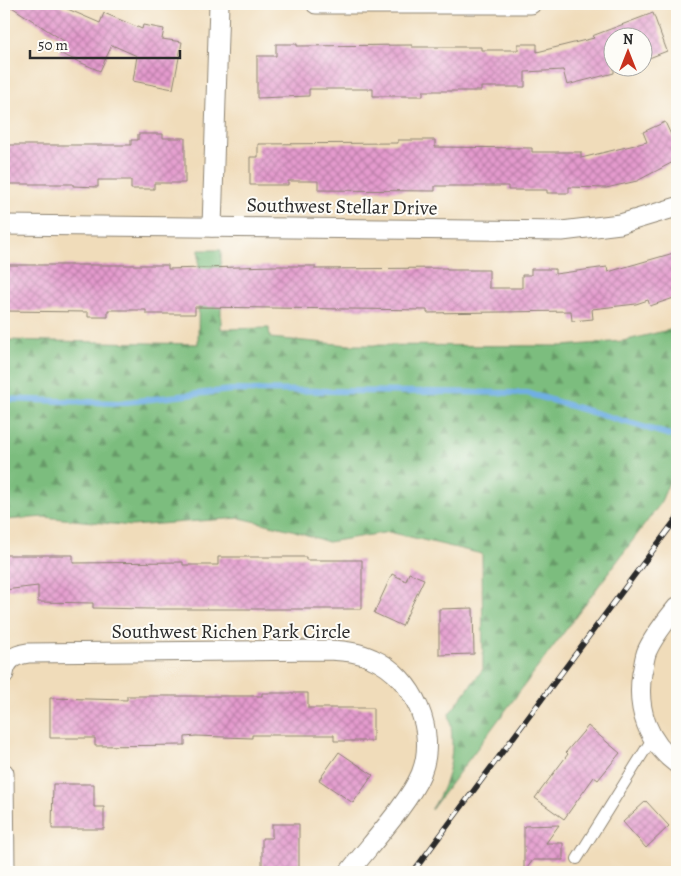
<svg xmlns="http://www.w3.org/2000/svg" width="681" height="876" font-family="Alegreya,serif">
  <defs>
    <pattern id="forest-firs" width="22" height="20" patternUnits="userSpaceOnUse" patternTransform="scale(1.25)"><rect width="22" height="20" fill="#7cbd7e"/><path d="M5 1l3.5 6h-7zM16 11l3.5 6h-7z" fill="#669a67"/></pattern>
    <pattern id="building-cross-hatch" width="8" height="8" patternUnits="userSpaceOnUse" patternTransform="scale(1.25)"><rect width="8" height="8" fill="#e49acd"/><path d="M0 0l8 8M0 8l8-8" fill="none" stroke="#b97ea7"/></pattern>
  </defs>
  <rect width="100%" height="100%" fill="#fdfcf7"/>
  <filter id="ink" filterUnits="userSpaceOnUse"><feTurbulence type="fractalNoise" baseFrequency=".02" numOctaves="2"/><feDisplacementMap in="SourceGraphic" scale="10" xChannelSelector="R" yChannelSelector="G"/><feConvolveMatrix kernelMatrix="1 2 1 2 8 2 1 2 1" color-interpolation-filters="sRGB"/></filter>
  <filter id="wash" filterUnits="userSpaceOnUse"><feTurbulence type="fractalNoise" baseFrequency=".0096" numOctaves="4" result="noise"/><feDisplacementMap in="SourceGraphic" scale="20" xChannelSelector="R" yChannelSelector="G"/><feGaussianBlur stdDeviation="1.12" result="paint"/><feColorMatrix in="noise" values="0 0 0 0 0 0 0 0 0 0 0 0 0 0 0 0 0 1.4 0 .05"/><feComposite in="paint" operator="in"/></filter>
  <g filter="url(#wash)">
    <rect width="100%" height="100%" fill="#f0dcba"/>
    <path fill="url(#forest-firs)" stroke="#547454" d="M 199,250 L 221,250 L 221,329 L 269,328 L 270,338 L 349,345 L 563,346 L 623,341 L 677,328 L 677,463 L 660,504 L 431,810 C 451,781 456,748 449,714 L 483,669 L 482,554 L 389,532 L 328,542 L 292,530 L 240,518 L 132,526 L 44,517 L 4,520 L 4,340 L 198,344 Z"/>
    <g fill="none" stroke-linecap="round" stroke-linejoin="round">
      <polyline stroke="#6fafe3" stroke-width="6" points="4,399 118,403 231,390 527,393 677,437"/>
    </g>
    <g id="blocks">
      <g fill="url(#building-cross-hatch)">
        <polygon points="7,4 56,4 100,23 104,13 142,29 143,25 164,29 162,39 182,42 173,89 133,81 137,56 112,45 100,71 59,53 64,41"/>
        <polygon points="653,13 667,51 644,60 644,38 614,38 614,73 567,85 563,70 525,72 525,87 481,87 481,91 423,91 423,96 373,96 373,89 309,89 309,96 257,98 257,56 276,56 276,44 297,44 297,46 412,45 412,47 481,47 481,50 518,50 518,44 537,44 537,52 594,38 592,36"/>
        <polygon points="665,122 673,139 677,137 677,160 637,181 606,188 569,187 569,193 547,193 547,190 508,190 508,186 435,186 435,191 318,190 318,181 288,181 288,185 250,185 250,157 258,157 258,144 398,143 398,140 435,140 435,147 532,148 532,152 581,152 581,158 647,142 643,132"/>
        <polygon points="138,134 163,134 163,138 185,138 185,183 154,183 154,189 131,189 131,180 98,180 98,187 73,186 73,184 4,184 4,145 131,145 131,140 138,140"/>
        <polygon points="677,252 677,297 650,306 648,300 636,304 592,309 593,319 572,321 571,311 427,313 427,310 195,307 195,314 146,314 146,310 108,310 108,317 88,317 88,312 4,311 4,265 168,265 168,269 274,266 315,266 315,269 447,268 447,270 489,270 489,288 522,288 522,275 531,275 531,269 555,269 555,274 607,267 608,272"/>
        <polygon points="4,555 73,555 73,563 183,562 183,565 218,565 218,557 306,557 306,560 362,560 362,609 149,609 93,608 93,603 38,602 38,586 4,590"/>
        <polygon points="409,573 424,579 402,626 374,613 392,574 406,581"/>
        <polygon points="473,608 474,654 439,655 439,609"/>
        <polygon points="262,693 308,693 308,708 373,708 373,741 334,741 334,735 252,735 252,738 196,736 185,737 185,745 95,746 95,738 50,738 50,698 127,700 127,696 262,696"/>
        <polygon points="588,726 620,753 598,780 594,777 564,819 535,798 568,754 566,752"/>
        <polygon points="339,752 373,775 353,803 319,780"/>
        <polygon points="53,784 94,784 94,807 104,807 104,829 52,829"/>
        <polygon points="646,801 669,826 646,848 623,822"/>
        <polygon points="272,824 299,824 299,872 262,872 262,838 272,838"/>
        <polygon points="559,825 546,843 563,843 563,860 533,860 524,872 524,826"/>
      </g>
    </g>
  </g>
  <g filter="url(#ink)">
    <use href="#blocks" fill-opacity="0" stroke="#8e8472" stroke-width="1"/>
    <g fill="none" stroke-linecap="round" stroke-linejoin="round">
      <g stroke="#8e8472" stroke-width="12">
        <polyline id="service" points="577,859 652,739"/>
      </g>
      <g stroke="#8e8472" stroke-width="21">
        <g id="minor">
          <polyline points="316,4 531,4"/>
          <polyline points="4,225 562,231 620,224 677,207"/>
          <polyline points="212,227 219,4"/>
          <path d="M 677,607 C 666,621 654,635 647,651 C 644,658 644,666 642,673 C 636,710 648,742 677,764"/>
          <path d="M 4,674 C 6,660 14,655 28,653 L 329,650 C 345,651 359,652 373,659 C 414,677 438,732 421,774 C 409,803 369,846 349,872"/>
          <polyline points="4,773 5,872"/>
        </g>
      </g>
      <use href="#service" stroke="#fff" stroke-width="10"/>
      <use href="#minor" stroke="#fff" stroke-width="19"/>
      <g stroke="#2b2b2b" stroke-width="5.5">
        <polyline id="rail" points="413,872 677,518"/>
      </g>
      <use href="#rail" stroke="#fdfcf7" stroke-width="4" stroke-dasharray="11" stroke-linecap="butt"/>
    </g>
  </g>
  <g text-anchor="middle" stroke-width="4" stroke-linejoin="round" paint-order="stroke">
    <g font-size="20" fill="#2b2b2b" stroke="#fdfcf7">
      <text transform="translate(342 206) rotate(1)" y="7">Southwest Stellar Drive</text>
      <text x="231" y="638">Southwest Richen Park Circle</text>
    </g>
  </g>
  <rect width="681" height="876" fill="none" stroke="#fdfcf7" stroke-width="20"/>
  <g transform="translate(628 52)"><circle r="24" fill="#fdfcf7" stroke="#a9a8a5"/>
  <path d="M0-4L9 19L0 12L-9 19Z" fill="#c8321e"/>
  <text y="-8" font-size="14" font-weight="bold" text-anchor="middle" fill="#2b2b2b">N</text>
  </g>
  <path d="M30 50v8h150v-8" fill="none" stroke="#2b2b2b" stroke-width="2.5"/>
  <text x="38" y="50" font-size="15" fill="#2b2b2b" stroke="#fdfcf7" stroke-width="4" paint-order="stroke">50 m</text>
</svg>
